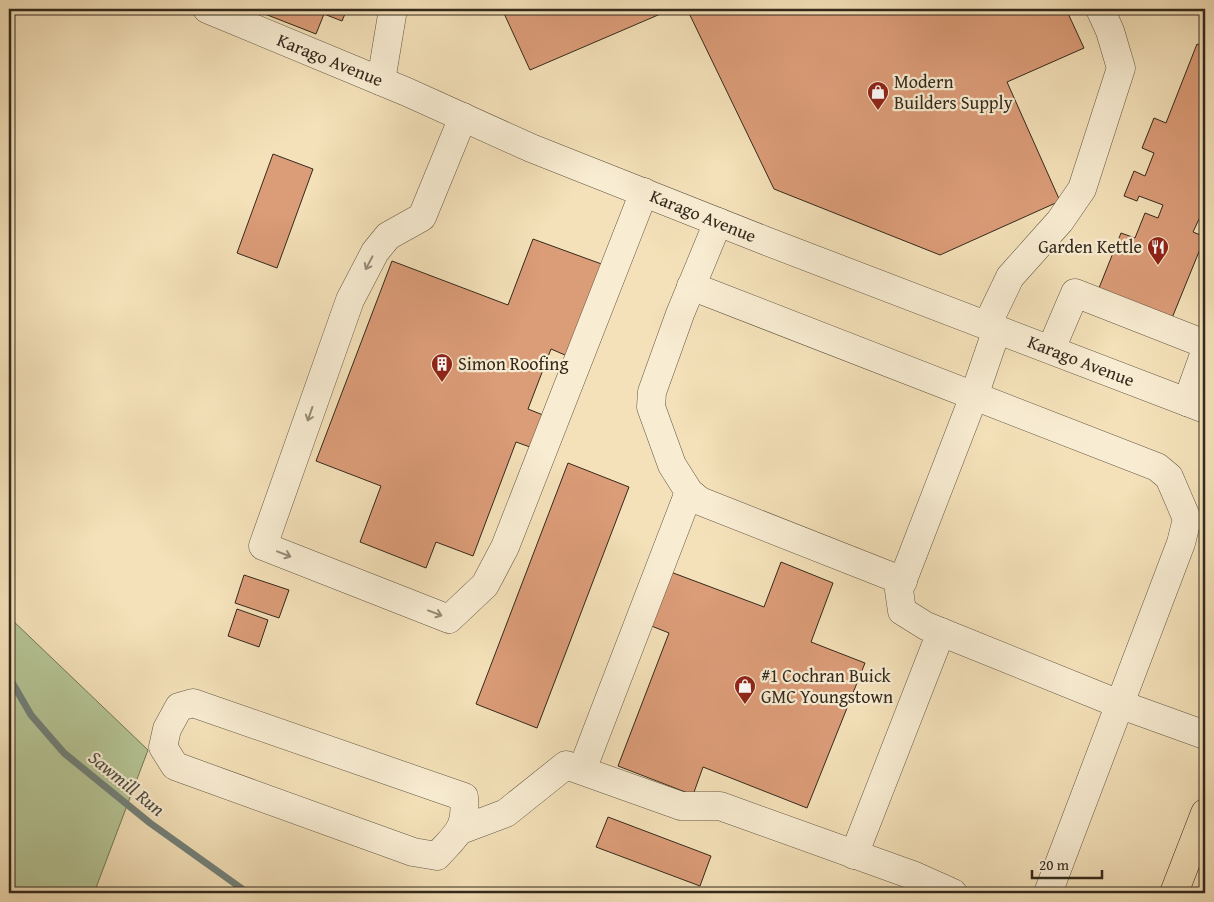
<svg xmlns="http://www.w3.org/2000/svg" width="1214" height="902" font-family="'Gentium Book Plus',serif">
  <rect width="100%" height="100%" fill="#f4e1b9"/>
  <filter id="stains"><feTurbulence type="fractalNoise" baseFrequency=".004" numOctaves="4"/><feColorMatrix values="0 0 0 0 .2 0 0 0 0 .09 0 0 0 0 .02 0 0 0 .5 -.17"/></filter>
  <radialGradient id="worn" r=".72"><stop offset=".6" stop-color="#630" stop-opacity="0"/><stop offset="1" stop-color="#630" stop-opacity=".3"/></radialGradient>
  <polygon fill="#b5c495" stroke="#747658" points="9,617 148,750 94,893 9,893"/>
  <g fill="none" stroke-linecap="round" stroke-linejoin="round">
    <polyline stroke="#73817a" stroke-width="7" points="9,677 31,715 64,753 150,823 248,893"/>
  </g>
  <g fill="#db9c78" stroke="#33291c">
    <polygon points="252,9 347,9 342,21 324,14 316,34"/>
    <polygon points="502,9 672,9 530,70"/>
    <polygon points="687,9 1066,9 1084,48 1007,82 1060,201 940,255 774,189"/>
    <polygon points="1197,44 1205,48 1205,221 1199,219 1193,232 1205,237 1172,318 1099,288 1121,233 1135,238 1145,213 1158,218 1163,205 1139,196 1137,201 1124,196 1134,171 1145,176 1154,153 1142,148 1154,118 1166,123"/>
    <polygon points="273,154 313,169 277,268 237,253"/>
    <polygon points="533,239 607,266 572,358 551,349 528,409 543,415 530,447 516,442 473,556 436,542 426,568 360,542 381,486 316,461 392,261 508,305"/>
    <polygon points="568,463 629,487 537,728 476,704"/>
    <polygon points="781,562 833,583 811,642 865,663 807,808 703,767 693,795 618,766 669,633 649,625 668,571 764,607"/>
    <polygon points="244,575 289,590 279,618 235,603"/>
    <polygon points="237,609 268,620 259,647 228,636"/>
    <polygon points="608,817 711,856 700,886 596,847"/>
  </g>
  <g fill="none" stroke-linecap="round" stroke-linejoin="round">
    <g stroke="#635743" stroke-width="29">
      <g id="minor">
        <polyline points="207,9 407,92 531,148 766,241 1205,409"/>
        <polyline points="381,81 393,9"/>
        <polyline points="463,117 422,217 388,236 375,252 350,300 263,546 449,619 485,585 505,547 644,192"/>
        <polyline points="718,222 680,314 652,392 651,407 672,465 689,492 700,501 903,581"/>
        <polyline points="691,286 1157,467 1169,477 1187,519 1181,543 1048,893"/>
        <polyline points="987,325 1010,277 1060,221 1082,189 1121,68 1110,31 1100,9"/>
        <polyline points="997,329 974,396 899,590 902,611 926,626 1119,704 1205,735"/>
        <polyline points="1051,349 1075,293 1205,344"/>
        <polyline points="1187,402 1205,352"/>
        <path d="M 193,703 L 464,797 C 467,829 457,834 437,856 L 413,852 L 175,766 L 163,747 L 167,729 L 179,707 Z"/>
        <polyline points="582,770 689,492"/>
        <polyline points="461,830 506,813 566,765 681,806 720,806 915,876 953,893"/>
        <polyline points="854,855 941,632"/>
      </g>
    </g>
    <g stroke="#33291c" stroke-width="29">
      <polyline id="major" points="1174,893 1205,813"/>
    </g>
    <use href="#minor" stroke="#f8ecd2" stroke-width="28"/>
    <use href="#major" stroke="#f4e1b9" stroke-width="28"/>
  </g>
  <defs><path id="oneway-shaft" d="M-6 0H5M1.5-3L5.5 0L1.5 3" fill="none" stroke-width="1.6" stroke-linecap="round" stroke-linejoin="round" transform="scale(1.25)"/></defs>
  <g stroke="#968a77">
    <use href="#oneway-shaft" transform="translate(369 263) rotate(118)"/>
    <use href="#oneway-shaft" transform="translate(310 414) rotate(109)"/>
    <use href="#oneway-shaft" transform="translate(284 554) rotate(21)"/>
    <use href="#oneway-shaft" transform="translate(435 613) rotate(21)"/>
  </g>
  <defs>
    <g id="shop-pin" transform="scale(1.125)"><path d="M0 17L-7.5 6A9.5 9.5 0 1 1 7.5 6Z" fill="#8f2418" stroke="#f8ecd2"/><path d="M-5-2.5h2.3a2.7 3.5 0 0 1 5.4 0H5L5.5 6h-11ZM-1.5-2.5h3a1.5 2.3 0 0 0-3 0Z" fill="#fff"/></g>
    <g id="restaurant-pin" transform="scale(1.125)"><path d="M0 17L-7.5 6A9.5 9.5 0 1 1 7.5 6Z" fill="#8f2418" stroke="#f8ecd2"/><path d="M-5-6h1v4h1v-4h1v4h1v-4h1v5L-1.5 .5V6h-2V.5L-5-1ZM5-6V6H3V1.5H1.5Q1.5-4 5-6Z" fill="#fff"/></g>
    <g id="building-pin" transform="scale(1.125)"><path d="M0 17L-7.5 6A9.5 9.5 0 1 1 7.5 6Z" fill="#8f2418" stroke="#f8ecd2"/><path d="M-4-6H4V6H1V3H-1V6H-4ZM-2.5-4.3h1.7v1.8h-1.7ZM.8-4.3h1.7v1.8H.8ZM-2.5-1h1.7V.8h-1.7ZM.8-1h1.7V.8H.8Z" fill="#fff"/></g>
  </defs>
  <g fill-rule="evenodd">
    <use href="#shop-pin" x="878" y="92"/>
    <use href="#restaurant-pin" x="1158" y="247"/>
    <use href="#building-pin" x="442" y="364"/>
    <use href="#shop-pin" x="745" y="686"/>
  </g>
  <g text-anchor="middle" stroke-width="4.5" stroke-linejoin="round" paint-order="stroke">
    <g font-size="18" fill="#33291c" stroke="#f8ecd2">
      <text transform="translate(330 60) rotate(22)" y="6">Karago Avenue</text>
      <text transform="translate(703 216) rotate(22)" y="6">Karago Avenue</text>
      <text transform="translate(1081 361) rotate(21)" y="6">Karago Avenue</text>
    </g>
    <g font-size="18" fill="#33291c" stroke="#f8ecd2" text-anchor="start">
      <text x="894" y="88">Modern<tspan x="894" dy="21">Builders Supply</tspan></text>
      <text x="1142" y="253" text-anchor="end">Garden Kettle</text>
      <text x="458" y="370">Simon Roofing</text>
      <text x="761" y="682">#1 Cochran Buick<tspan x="761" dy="21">GMC Youngstown</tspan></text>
    </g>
    <g font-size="19" font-style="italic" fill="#4e4e43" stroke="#f8ecd2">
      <text transform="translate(127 783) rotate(39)" y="7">Sawmill Run</text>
    </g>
  </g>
  <rect width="1214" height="902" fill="none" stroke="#f4e1b9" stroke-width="30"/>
  <rect x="10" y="10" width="1194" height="882" fill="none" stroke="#33291c" stroke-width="2.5"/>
  <rect x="15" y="15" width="1184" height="872" fill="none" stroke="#33291c"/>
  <path d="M1032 870v8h70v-8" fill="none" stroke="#33291c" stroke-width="2.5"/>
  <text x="1039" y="870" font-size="15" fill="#33291c" stroke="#f8ecd2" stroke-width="4" paint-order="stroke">20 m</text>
  <rect width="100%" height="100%" filter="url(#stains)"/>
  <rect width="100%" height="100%" fill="url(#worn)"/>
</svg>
